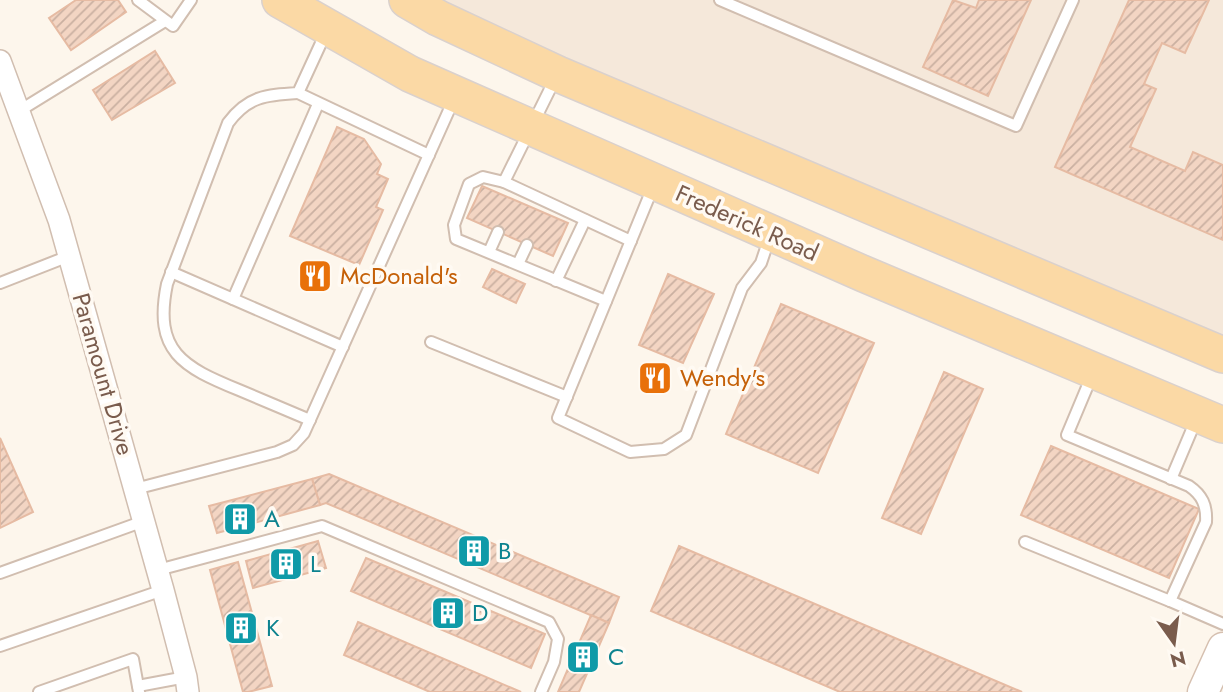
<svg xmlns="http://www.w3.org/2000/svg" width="1223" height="692" font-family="Jost,sans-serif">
  <defs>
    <pattern id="building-hatch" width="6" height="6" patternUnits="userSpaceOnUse" patternTransform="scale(1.75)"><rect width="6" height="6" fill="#f3d5c3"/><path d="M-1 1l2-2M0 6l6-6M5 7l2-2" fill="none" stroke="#cab0a1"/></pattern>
  </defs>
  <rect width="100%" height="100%" fill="#fdf6ec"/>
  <polygon fill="#f5e8da" points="407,0 1223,0 1223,355"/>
  <g fill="url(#building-hatch)" stroke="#e6bba3" stroke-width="2">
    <polygon points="76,0 118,0 126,12 71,50 49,18"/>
    <polygon points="953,0 976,8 979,0 1031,0 988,96 923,67"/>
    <polygon points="1129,0 1209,0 1185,53 1162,43 1144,84 1156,89 1130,147 1185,171 1193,152 1223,165 1223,240 1055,167"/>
    <polygon points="155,51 175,83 112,120 93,90"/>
    <polygon points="337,127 364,139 381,164 377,174 388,179 376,207 383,210 359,265 290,236"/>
    <polygon points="482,186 568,223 553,256 467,218"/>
    <polygon points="492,269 525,284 516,303 483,287"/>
    <polygon points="668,274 714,294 683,363 639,345"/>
    <polygon points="781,304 874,343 818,473 726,434"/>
    <polygon points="944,372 983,389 921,534 882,518"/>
    <polygon points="0,438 33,512 0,528"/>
    <polygon points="1051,446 1199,509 1169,578 1021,515"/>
    <polygon points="329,474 619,597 609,623 326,503 320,505 312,479"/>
    <polygon points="312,479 320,505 217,533 209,506"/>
    <polygon points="318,541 326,568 253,588 246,561"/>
    <polygon points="679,546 1022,692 840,692 651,611"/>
    <polygon points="366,558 545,634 531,668 351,591"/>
    <polygon points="238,562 272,686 248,692 243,692 210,570"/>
    <polygon points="591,615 609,623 579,692 558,692"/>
    <polygon points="358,622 521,692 430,692 344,655"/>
  </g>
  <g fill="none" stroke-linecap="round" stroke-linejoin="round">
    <g stroke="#d1beb0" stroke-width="14">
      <g id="lane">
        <polyline points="138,0 173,26 191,0"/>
        <polyline points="720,0 1016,126 1073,0"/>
        <polyline points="555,79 504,182 483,177 469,184 454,225 456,239 606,301"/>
        <polyline points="298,93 429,155"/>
        <polyline points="19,111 165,21"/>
        <polyline points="504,182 631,241"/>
        <polyline points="653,187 558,418 630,452 664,449 686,435 742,288 761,263 770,236"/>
        <polyline points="489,252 498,232"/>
        <polyline points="518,264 527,245"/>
        <polyline points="171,272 343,347"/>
        <polyline points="556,281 585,220"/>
        <polyline points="0,283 69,256"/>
        <polyline points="233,299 318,104"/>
        <polyline points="431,342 567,397"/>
        <path d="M 1093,373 L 1067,435 L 1189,486 C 1202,495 1207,505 1206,522 L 1170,601 L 1223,624"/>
        <path d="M 310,420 C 286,410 263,400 239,390 C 183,367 153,352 167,284 L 228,123 C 248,96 266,95 298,93 L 327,30"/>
        <polyline points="1171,479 1196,420"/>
        <polyline points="135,489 277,452 293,445 304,433 454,99"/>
        <polyline points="1025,542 1170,601"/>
        <polyline points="158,570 322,526 549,622 558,639 554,662 541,692"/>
        <polyline points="0,573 144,521"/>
        <polyline points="0,646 163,590"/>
        <polyline points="138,686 186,677"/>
        <polyline points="39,692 133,659 139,692"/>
      </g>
    </g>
    <g stroke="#d1beb0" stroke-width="24">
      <polyline id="street" points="0,61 59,220 163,590 186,677 188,692"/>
    </g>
    <g stroke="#d6c0b0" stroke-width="33">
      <polyline id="secondary" points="1203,692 1223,648"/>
    </g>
    <g stroke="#dad1cd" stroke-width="38">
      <g id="primary">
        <polyline points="280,0 410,74 864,274 1223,425"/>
        <polyline points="407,0 438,18 558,74 1223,355"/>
      </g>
    </g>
    <use href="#lane" stroke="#fff" stroke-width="10"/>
    <use href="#street" stroke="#fff" stroke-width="21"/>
    <use href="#secondary" stroke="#fff" stroke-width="30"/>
    <use href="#primary" stroke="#fbd9a5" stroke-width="35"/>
  </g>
  <defs>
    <g id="restaurant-square" transform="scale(1.75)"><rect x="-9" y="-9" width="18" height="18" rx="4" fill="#e8710a" stroke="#fffaf3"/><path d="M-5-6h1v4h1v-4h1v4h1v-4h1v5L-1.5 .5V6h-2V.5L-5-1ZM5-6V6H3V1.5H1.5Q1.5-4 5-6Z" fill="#fff"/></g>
    <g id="building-square" transform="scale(1.75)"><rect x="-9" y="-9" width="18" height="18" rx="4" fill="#0f9aa8" stroke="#fffaf3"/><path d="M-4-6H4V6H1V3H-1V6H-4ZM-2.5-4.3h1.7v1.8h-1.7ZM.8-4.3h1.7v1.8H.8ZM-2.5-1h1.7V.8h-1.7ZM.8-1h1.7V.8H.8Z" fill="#fff"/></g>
  </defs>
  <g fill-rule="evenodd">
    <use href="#restaurant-square" x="315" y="276"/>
    <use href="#restaurant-square" x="655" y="378"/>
    <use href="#building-square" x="240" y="519"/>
    <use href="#building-square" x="474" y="551"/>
    <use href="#building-square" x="286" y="564"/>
    <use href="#building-square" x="448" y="613"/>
    <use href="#building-square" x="241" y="628"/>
    <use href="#building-square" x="583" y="657"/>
  </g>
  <g text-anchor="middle" stroke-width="7" stroke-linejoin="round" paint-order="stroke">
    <g font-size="24" fill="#7a5c4d" stroke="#fffaf3">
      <text transform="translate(747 223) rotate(24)" y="8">Frederick Road</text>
      <text transform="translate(103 374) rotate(74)" y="8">Paramount Drive</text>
    </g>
    <g font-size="24" fill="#c56008" stroke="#fffaf3" text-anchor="start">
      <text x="340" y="284">McDonald's</text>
      <text x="680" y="386">Wendy's</text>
    </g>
    <g font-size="24" fill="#0d838f" stroke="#fffaf3" text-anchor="start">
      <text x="264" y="527">A</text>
      <text x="498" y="559">B</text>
      <text x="310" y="572">L</text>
      <text x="472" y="621">D</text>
      <text x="266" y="636">K</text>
      <text x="608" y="665">C</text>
    </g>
  </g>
  <g transform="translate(1174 643) rotate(166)" stroke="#fffaf3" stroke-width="5" paint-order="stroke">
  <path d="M0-5L12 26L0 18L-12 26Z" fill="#7a5c4d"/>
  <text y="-10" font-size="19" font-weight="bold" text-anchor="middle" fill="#7a5c4d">N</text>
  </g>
</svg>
